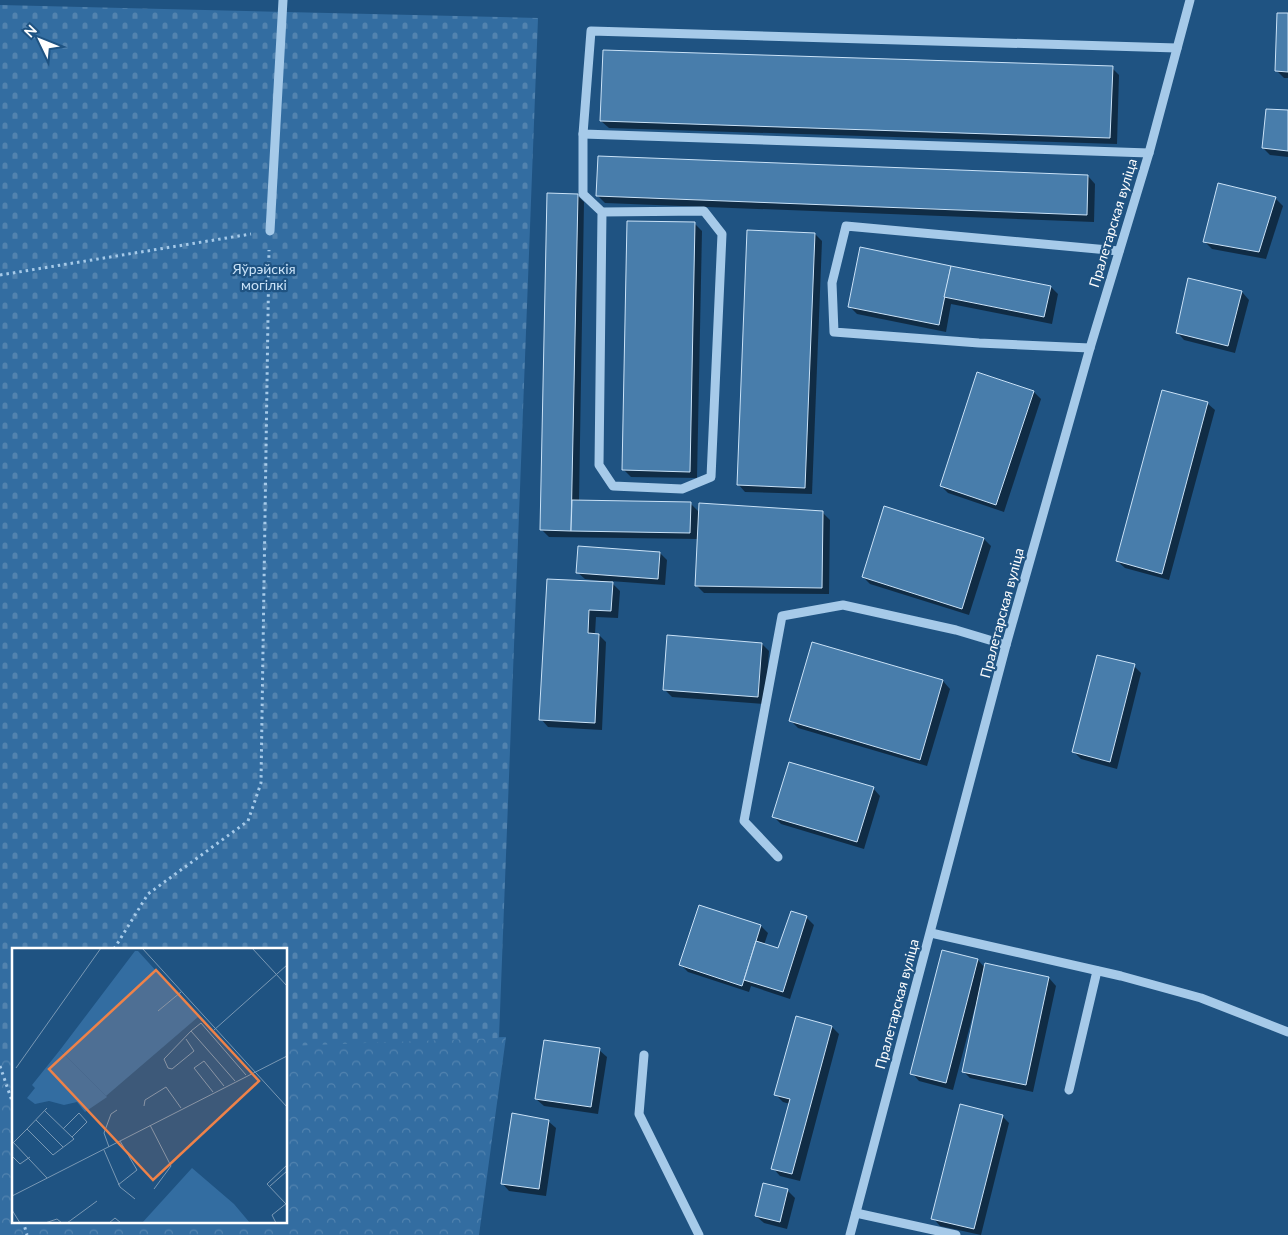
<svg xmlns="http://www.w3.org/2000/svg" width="1288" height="1235" font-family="Lato,sans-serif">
  <defs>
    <pattern id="forest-crowns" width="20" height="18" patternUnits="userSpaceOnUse" patternTransform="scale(1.25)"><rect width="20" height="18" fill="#336da1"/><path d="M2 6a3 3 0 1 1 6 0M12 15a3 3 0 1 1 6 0" fill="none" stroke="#5283af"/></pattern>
    <pattern id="cemetery-stones" width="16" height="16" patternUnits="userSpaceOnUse" patternTransform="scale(1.25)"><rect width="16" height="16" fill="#336da1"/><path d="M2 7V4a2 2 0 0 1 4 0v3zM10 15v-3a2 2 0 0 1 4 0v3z" fill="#5283af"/></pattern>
  </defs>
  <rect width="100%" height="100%" fill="#1f5382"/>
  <polygon fill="url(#forest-crowns)" points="506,1037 479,1235 0,1235 0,1055 14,1055 14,1221 286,1221 286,1045"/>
  <polygon fill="url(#cemetery-stones)" points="0,5 538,18 499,1038 286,1046 286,949 14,949 14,1055 0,1055"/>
  <g fill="#0007">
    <polygon points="1288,14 1288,78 1284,78 1277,71"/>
    <polygon points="1112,68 1119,75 1117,144 609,128 601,121"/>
    <polygon points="1288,112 1288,157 1270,155 1263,148"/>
    <polygon points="1088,176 1095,184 1094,222 605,203 598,196"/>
    <polygon points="577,195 584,202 579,501 690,503 700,513 823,513 830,520 829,594 704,593 696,585 698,539 549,537 542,530"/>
    <polygon points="1275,198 1283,206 1266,259 1212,249 1205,242"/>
    <polygon points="695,224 702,231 697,478 631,477 623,469"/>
    <polygon points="815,234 822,241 812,494 745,492 738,484"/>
    <polygon points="861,249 1051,287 1058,294 1052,324 951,304 946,332 857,314 849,306"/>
    <polygon points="1242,292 1249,300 1235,353 1184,340 1177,332"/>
    <polygon points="1034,392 1041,399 1004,512 948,493 941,486"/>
    <polygon points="1207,403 1215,410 1169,580 1125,568 1117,561"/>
    <polygon points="984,539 991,546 969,615 870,584 863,577"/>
    <polygon points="660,553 667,560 665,585 610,581 620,591 618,618 596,617 595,634 599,635 606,642 602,730 548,727 541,719 601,583 601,581 585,579 577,572"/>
    <polygon points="668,637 762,644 769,651 765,704 672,697 664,689"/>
    <polygon points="813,643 943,681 950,689 927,766 798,728 791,721"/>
    <polygon points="1134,666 1141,673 1117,769 1081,759 1074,752"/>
    <polygon points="873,788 880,796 864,849 781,824 773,816"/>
    <polygon points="700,906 761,926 768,933 764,945 779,950 791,912 807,918 814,925 790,999 751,986 749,992 688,972 681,965"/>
    <polygon points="978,960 985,968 986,965 1049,978 1056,986 1033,1092 970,1078 963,1071 977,1008 975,1007 953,1090 919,1081 912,1073"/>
    <polygon points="796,1017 832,1027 839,1034 800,1181 780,1176 773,1168 790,1104 783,1102 776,1095"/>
    <polygon points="599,1050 607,1057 598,1114 544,1106 536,1099"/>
    <polygon points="1002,1116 1009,1123 981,1235 940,1226 933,1218"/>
    <polygon points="548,1121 556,1128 546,1196 509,1191 502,1183"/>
    <polygon points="787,1190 795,1198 787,1229 764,1223 756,1216"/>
  </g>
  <g fill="#487dab" stroke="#cae2f7">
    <polygon points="1277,13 1288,13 1288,72 1275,71"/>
    <polygon points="603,50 1113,66 1110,138 600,121"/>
    <polygon points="1266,109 1288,110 1288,151 1262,148"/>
    <polygon points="598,156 1088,175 1087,215 596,196"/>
    <polygon points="1218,183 1276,197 1259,252 1203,242"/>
    <polygon points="547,193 578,194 571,531 540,530"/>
    <polygon points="627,221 695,222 690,472 622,470"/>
    <polygon points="747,230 815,233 805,488 737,485"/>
    <polygon points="860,247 951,266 939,325 848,307"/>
    <polygon points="951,266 1051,286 1044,317 944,297"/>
    <polygon points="1188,278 1242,291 1228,346 1176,333"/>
    <polygon points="977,372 1034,391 996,505 940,486"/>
    <polygon points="1162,390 1208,402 1162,574 1116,561"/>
    <polygon points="572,500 691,502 690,533 571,531"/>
    <polygon points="699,503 823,511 822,588 695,586"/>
    <polygon points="884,506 984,538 962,609 862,577"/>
    <polygon points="578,546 660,552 658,579 576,573"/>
    <polygon points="547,579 613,582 611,611 589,610 588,633 599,634 595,723 539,720"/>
    <polygon points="667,635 762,643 758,697 663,690"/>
    <polygon points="812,642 943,680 920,760 789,721"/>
    <polygon points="1097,655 1135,664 1110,762 1072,752"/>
    <polygon points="789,762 874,787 857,842 772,817"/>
    <polygon points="699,905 761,925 742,986 679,965"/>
    <polygon points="791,911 807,916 783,992 744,980 756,941 778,948"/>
    <polygon points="942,950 978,959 946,1083 910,1074"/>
    <polygon points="985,963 1049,977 1026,1085 962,1072"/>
    <polygon points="796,1016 832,1026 792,1174 771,1169 790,1099 774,1095"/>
    <polygon points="544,1040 600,1048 591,1107 535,1099"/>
    <polygon points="960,1104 1003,1115 974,1229 931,1219"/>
    <polygon points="512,1113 549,1120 539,1189 501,1184"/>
    <polygon points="763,1183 788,1189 780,1222 755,1216"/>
  </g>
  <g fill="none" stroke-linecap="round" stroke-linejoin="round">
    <g stroke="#a6cae9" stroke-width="3" stroke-dasharray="2.5 4" stroke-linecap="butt">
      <polyline points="0,275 251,234"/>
      <polyline points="114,949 148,894 248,821 261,783 269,250"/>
      <polyline points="0,1066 14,1107"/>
      <polyline points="23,1221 27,1235"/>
    </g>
    <g stroke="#a6cae9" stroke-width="9">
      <polyline points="583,134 583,194 602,212 599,465 613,486 682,489 711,477 722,234 704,211 602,212"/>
      <polyline points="1149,153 583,134 591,31 1177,48"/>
      <polyline points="270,231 283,0"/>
      <polyline points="1090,348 979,343 834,332 832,283 846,226 1119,251"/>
      <polyline points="778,857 744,821 782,616 843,605 956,630 1006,645"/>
      <polyline points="931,933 1121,976 1201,998 1288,1032"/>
      <polyline points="644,1055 639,1114 699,1235"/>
      <polyline points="1069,1090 1097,971"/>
      <polyline points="856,1213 956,1235"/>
      <polyline points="850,1235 1006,645 1090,348 1149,153 1190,0"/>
    </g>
  </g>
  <g text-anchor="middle" stroke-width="4.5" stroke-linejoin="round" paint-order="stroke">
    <g font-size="14" fill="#fff" stroke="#1f5382">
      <text transform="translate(1113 223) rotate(-73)" y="5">Пралетарская вуліца</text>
      <text transform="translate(1002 613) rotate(-75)" y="5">Пралетарская вуліца</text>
      <text transform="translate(897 1004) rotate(-75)" y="5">Пралетарская вуліца</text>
    </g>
    <g font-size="14" fill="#cae2f7" stroke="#1f5382">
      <text x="264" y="274">Яўрэйскія<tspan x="264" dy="16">могілкі</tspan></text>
    </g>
  </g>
  <g transform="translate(12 948)">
    <rect width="275" height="275" fill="#1f5382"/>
    <path d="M 48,102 L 95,149 L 73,164 L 65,154 L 52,157 L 37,153 L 23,156 L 15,150 L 23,140 L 20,137 Z" fill="#336da1"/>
    <path d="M 123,3 L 126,3 L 186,69 L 94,148 L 48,102 ZM 180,220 L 222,256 L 238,275 L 130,275 Z" fill="#336da1"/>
    <path fill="none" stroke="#7998b4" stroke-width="1" d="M 130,0 L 275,159M 240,0 L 275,38M 146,63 L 169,44M 202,82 L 275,17M 174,91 L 182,103 L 160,121 L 156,120 L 152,111 L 179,83M 4,120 L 89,0M 223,133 L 179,83 L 189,75 L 234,127M 201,144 L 182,120 L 192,113 L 212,138M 132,158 L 133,152 L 154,139 L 169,160M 24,172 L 51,199M 138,177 L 159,218 L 142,241M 15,181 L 35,160M 51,181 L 67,165 L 75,174 L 60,189M 0,193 L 35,230M 2,194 L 15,181 L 41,207 L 62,191 L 33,163M 97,199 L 92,185 L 99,166 L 105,162M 92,202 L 108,239 L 123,251M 0,208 L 8,216 L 18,209M 106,237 L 125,222 L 108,193M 258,238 L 275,223M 0,248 L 275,108M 274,256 L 255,236 L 275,217M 0,262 L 8,275M 33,275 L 45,271 L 50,275M 55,275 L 85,253M 97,275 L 103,270 L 109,275M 264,275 L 260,267 L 275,255"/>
    <path fill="#ee8249" fill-opacity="0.15" stroke="#ee8249" stroke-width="2.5" d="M 144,22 L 247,133 L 141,232 L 37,121 Z"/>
    <rect width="275" height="275" fill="none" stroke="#fff" stroke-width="2.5"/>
  </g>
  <g transform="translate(40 40) rotate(313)" stroke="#1f5382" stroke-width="4" paint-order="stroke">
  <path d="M0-4L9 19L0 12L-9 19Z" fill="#ffffff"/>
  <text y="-8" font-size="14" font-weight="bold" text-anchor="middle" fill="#ffffff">N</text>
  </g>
</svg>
